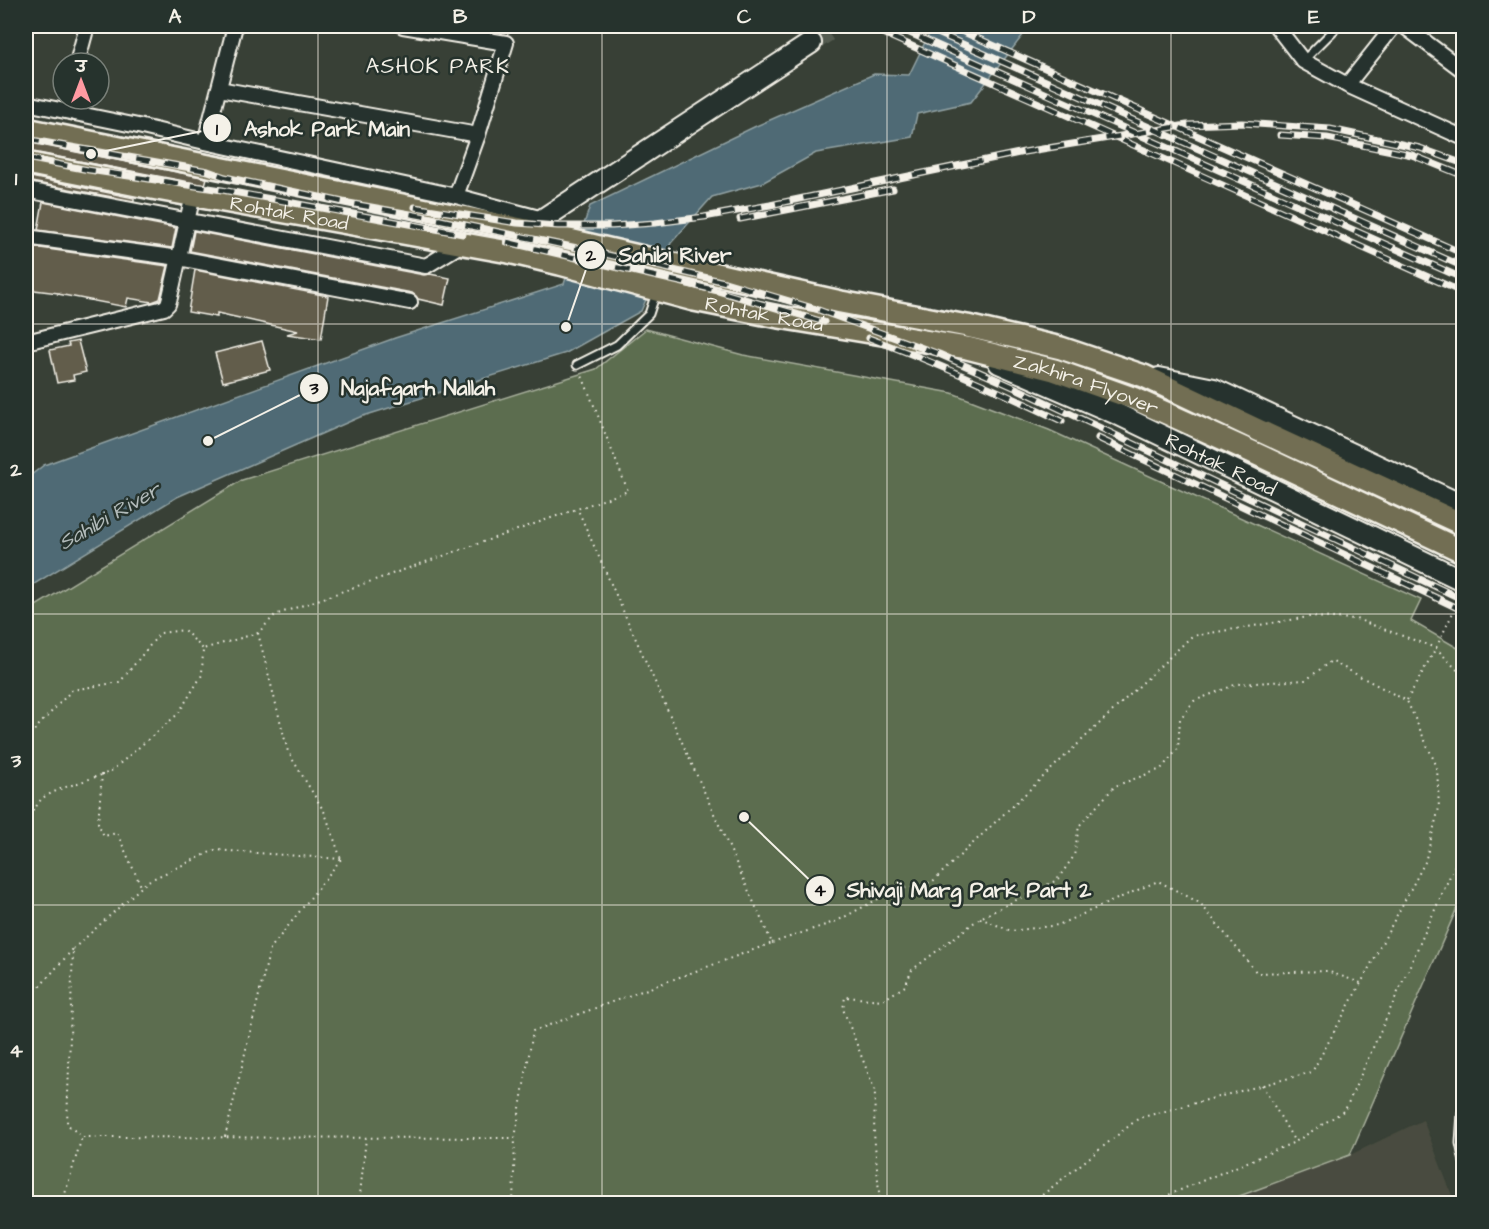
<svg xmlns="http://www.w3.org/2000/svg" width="1489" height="1229" font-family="'Architects Daughter','Playpen Sans Deva',sans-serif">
  <rect width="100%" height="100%" fill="#384036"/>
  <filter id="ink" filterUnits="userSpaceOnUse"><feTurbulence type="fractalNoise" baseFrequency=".0167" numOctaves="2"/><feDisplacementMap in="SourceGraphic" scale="12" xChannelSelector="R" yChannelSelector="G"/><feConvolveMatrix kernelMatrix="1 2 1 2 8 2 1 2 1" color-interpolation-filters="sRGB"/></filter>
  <g filter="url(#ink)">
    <polygon fill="#484c3f" points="1423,1120 1455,1203 1218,1204 1350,1155"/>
    <polygon fill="#5c6d4f" stroke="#a8af9c" stroke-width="1.5" points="646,329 743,355 952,393 1049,430 1421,600 1411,621 1463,651 1463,894 1350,1155 1218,1204 26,1203 26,616 34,607 242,480 596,369"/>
    <polygon fill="#4f6b75" stroke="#91a1a3" stroke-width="1.5" points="933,26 1030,26 971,102 917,114 912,137 816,153 762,183 712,197 671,243 641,311 566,353 360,417 177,497 34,584 26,592 26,479 44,465 395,338 564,284 590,206 754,127 874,74 909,75"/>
    <g fill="#625d4b" stroke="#f4f1e8" stroke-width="1.5">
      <polygon points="26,142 207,178 205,185 26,151"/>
      <polygon points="26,176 134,198 134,201 26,181"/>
      <polygon points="43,202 176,228 172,248 38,230"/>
      <polygon points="194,231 424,275 430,274 450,278 444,305 418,299 416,296 412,293 190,251"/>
      <polygon points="26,246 168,266 160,299 152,302 128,298 126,307 58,294 59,293 26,289"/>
      <polygon points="195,270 328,296 321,339 287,334 298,331 217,313 217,317 188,312"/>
      <polygon points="78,341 86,372 73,375 74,380 57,383 50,350 69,346 68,343"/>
      <polygon points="262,341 270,370 223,382 215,353"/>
    </g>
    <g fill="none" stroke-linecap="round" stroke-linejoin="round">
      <polyline stroke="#545b51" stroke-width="20" stroke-dasharray="20 10" stroke-linecap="butt" points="811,43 836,26"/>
      <g stroke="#f4f1e8" stroke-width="11">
        <g id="lane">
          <polyline points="1303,61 1338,26"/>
          <polyline points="577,365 617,345 649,314 656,293"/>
          <polyline points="1464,1108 1462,1113 1460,1143 1464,1162"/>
        </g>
      </g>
      <g stroke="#f4f1e8" stroke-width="18">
        <g id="street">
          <polyline points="403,26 506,43 478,135 456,196"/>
          <polyline points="1276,26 1303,61 1347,85 1464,138"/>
          <polyline points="1404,26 1464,71"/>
          <polyline points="77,63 87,26"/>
          <polyline points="1347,85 1394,26"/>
          <polyline points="219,89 478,135"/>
          <polyline points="26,103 138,126 205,142 235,26"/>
          <polyline points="205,142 456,196 543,219"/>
          <polyline points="26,190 426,266 462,244"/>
          <polyline points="26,237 179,258 410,302"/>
          <polyline points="26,342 164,308 168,304 170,297 193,195"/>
        </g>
      </g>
      <g stroke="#f4f1e8" stroke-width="24">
        <g id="secondary">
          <polyline points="526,230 811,43"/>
          <path id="s1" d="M 999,363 L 1117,414 L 1464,581"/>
          <polyline points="1159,378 1214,389 1464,506"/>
        </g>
      </g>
      <g stroke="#f4f1e8" stroke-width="26">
        <g id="primary">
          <polyline points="26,129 526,230 742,280 841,302 967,326 1061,348 1144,376 1258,430 1464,525"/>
          <path id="s2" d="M 26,163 L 157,189 L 509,252 L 560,264 L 694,300 L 779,317 L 967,348 L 1054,370 L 1135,399 L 1250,451 L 1464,552"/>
        </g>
      </g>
      <g stroke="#f4f1e8" stroke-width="2" stroke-dasharray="1.5 4.5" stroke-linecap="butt">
        <polyline points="258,633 288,752 325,813 341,859"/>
        <polyline points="1407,700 1436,648 1461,596"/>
        <polyline points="26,739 72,690 120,682 160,633 184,630 203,649"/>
        <polyline points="102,774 98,823 104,836 117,833 141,886"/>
        <polyline points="26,821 42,798 60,789 110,772 178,714 202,675 203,649 258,633 275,615 628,491 581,373"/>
        <polyline points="980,918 1011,931 1058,925 1158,881 1200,903 1257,973 1327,971 1361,983"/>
        <polyline points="772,943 837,921 893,891 932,882 1192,636 1309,617 1356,619 1436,648 1464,677"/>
        <polyline points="73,949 148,881 215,850 341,859"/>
        <polyline points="26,1019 33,994 73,949 67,1124 82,1137 515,1138"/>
        <polyline points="1262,1085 1295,1142"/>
        <polyline points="225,1137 270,949 341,859"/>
        <polyline points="62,1204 82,1137"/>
        <polyline points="359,1204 366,1138"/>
        <polyline points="513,1204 515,1138 533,1031 772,943 577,508"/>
        <polyline points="880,1204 874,1133 875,1091 843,1009 845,997 883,1000 905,986 912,970 980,918 1057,880 1074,856 1079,826 1115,786 1161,769 1178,749 1180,719 1194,701 1237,684 1306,680 1331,661 1407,701 1437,767 1439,808 1425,862 1361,983 1312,1072 1139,1118 1031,1204"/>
        <polyline points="1147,1204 1295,1142 1345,1110 1464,845"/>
      </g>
      <use href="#lane" stroke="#26332d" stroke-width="7"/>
      <use href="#street" stroke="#26332d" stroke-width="14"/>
      <use href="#secondary" stroke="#26332d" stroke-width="20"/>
      <use href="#primary" stroke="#726e52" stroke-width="21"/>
      <g stroke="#f4f1e8" stroke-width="7">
        <g id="rail">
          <polyline points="867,26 1464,293"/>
          <polyline points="894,26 1464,279"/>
          <polyline points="922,26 1464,267"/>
          <polyline points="950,26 1464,254"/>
          <polyline points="1280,135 1327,138 1412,155 1464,176"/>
          <polyline points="26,139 208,171 225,177 343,202 427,217 587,250 725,282 813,308 939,354 1018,389 1464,600"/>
          <polyline points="26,158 89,170 222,190 463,234"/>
          <polyline points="415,207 517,223 558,226 612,226 655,223 704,217 770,205 1024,152 1187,125 1242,123 1330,129 1420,148 1464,164"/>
          <polyline points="740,219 893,189"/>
          <polyline points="507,242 714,290 824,322"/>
          <path d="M 869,338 C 935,362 999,391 1062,421"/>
          <polyline points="1098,438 1464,611"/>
        </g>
      </g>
      <use href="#rail" stroke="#26332d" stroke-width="4.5" stroke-dasharray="14" stroke-linecap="butt"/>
    </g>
  </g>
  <path fill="none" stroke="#f4f1e8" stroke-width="1.5" stroke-opacity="0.55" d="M 318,26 L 318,1204M 602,26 L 602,1204M 887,26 L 887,1204M 1171,26 L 1171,1204M 26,324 L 1464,324M 26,614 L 1464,614M 26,905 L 1464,905"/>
  <g text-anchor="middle" stroke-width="5" stroke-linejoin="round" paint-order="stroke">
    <g font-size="20" fill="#f4f1e8" stroke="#26332d">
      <text dy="7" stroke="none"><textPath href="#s2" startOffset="268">Rohtak Road</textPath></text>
      <text dy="7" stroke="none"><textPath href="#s2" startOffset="754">Rohtak Road</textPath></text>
      <text dy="7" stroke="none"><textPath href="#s2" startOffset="1084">Zakhira Flyover</textPath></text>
      <text dy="7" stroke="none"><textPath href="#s1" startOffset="244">Rohtak Road</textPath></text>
    </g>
    <g font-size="21" letter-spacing="1.5" fill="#f4f1e8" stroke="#26332d">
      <text x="438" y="73">ASHOK PARK</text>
    </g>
    <g font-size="21" font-style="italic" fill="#b2bbba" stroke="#26332d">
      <text transform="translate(109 516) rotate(-30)" y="7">Sahibi River</text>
    </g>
  </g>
  <path fill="none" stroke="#f4f1e8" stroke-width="2" d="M91 154L217 128M566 327L591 255M208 441L314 388M744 817L820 890"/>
  <g fill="#f4f1e8" stroke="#26332d" stroke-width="2">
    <circle cx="91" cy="154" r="6"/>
    <circle cx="566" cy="327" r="6"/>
    <circle cx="208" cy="441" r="6"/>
    <circle cx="744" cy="817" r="6"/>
    <circle cx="217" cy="128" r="15"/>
    <circle cx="591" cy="255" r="15"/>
    <circle cx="314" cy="388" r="15"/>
    <circle cx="820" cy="890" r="15"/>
  </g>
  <g font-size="18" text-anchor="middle" font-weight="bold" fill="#111">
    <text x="217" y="135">1</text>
    <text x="591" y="261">2</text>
    <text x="314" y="394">3</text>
    <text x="820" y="896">4</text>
  </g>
  <g font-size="21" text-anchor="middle" font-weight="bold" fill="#f4f1e8" stroke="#26332d" stroke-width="5" stroke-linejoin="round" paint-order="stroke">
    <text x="327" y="136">Ashok Park Main</text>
    <text x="675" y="262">Sahibi River</text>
    <text x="418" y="395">Najafgarh Nallah</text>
    <text x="969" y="897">Shivaji Marg Park Part 2</text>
  </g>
  <rect width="1489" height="1229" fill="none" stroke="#26332d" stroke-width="66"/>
  <g transform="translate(81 81)"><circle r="28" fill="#26332d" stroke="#787f78" stroke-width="1.5"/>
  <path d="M0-4.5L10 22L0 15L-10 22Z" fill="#ff9aa2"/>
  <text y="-9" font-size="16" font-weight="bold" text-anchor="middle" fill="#f4f1e8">उ</text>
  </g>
  <rect x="33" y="33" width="1423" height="1163" fill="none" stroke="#f4f1e8" stroke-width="2"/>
  <g font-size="20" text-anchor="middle" font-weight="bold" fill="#f4f1e8">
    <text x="175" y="23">A</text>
    <text x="460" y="23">B</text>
    <text x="744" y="23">C</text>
    <text x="1029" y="23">D</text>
    <text x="1314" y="23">E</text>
    <text x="16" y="185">1</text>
    <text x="16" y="476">2</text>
    <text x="16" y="767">3</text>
    <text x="16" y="1057">4</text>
  </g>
</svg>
